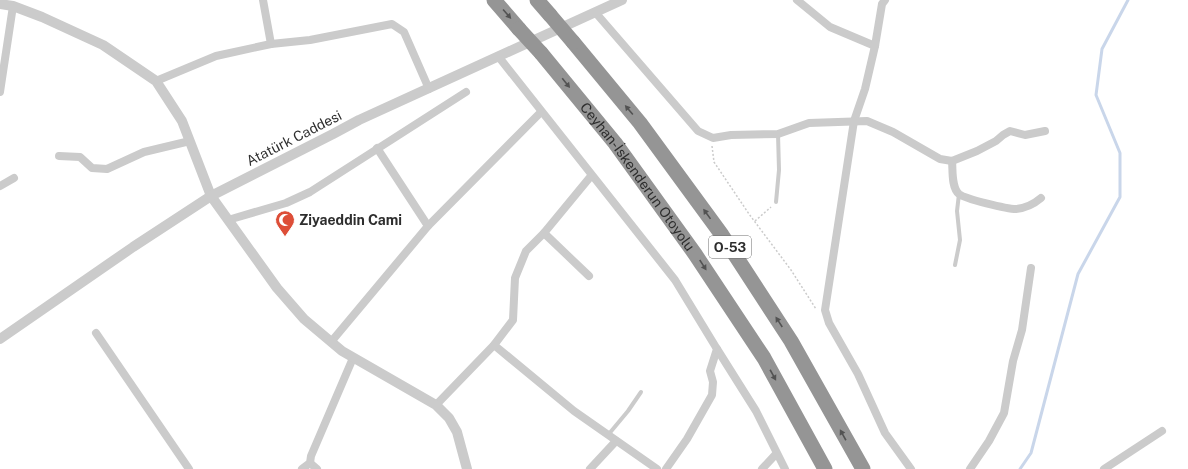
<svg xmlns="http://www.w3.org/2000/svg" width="1188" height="469" font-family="'Public Sans',sans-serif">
  <rect width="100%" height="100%" fill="#fff"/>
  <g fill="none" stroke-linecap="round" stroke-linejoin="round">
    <polyline stroke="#c9d6ea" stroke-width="3" points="1020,469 1031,453 1078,274 1120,197 1120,153 1096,95 1102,49 1128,0"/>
    <g stroke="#cbcbcb" stroke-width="1.5" stroke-dasharray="2 2" stroke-linecap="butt">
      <polyline points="712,146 714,162 749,214 791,270 816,309"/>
      <polyline points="755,221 771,207"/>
    </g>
    <g stroke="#cbcbcb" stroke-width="4">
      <polyline points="776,202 779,170 778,134"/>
      <polyline points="955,265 960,240 957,211 959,194"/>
      <polyline points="608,435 628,411 641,392"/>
    </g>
    <g stroke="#cbcbcb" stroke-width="8">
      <polyline points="263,0 271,44"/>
      <polyline points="797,0 830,27 875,46"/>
      <polyline points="885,0 882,4 875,46 865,89 854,121 825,310 829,323 858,374 885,433 911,469"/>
      <polyline points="595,12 698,131 713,138 731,135 778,134 809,123 867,121 893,132 940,159 952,161 977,151 996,141 1003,135 1010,131 1025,135 1045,131"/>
      <polyline points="498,56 675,280 717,349 710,371 713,382 712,395 687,439 666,469"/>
      <polyline points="156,81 216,56 271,44 310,40 392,24 404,32 429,89"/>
      <polyline points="0,92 13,6"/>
      <polyline points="377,148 428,226"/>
      <polyline points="59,156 80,157 92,168 107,169 144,152 190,141"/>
      <path d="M 952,161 C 953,170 951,187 959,194 C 965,199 1007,209 1016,209 C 1026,208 1034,204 1041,198"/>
      <polyline points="0,186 14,178"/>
      <polyline points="228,220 286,203 310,192 466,92"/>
      <polyline points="544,233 589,276"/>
      <polyline points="96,333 189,469"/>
      <polyline points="331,342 428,226 541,112"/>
      <polyline points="494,345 574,411 657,469"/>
      <polyline points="717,349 756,411 785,469"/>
      <polyline points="436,405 494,345 513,320 515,278 526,251 544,233 591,176"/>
      <polyline points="310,463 317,469"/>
      <polyline points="302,469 310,463 311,456 353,358"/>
      <polyline points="590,469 616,441"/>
      <polyline points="762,469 776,454"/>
      <polyline points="970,469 989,441 1004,413 1013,361 1022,330 1031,268"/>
      <polyline points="1104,469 1162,431"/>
    </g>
    <g stroke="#cbcbcb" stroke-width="10">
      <polyline points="0,4 13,6 42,17 103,45 156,81 182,121 211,196 277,288 304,319 342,351 436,405 449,418 457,432 467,469"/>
      <polyline points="0,339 133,247 211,196 333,134 359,120 622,0"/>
    </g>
    <g stroke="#959595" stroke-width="15">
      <polyline points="494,0 519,29"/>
      <polyline points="537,0 550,15"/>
      <polyline points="573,42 640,123 722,235 791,341 863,469"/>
      <path id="s1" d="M 541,53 L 615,143 L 695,254 L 764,358 L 825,469"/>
    </g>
    <g stroke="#959595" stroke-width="15">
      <polyline points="550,15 573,42"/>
      <polyline points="519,29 541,53"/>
    </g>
  </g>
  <defs><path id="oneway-solid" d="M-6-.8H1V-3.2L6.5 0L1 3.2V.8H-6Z"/></defs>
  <g fill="#525252">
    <use href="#oneway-solid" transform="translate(507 14) rotate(49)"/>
    <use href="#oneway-solid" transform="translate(566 83) rotate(51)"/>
    <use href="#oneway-solid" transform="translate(629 110) rotate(-130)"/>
    <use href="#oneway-solid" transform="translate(707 214) rotate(-126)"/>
    <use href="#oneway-solid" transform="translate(703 265) rotate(57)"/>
    <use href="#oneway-solid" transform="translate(779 322) rotate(-123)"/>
    <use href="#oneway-solid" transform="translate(773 375) rotate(61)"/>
    <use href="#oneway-solid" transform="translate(843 435) rotate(-119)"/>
  </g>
  <defs>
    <g id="mosque-pin" transform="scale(1)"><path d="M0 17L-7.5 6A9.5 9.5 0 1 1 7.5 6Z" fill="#dd4e38" stroke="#fff"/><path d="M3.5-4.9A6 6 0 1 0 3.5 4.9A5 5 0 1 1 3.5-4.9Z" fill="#fff"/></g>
  </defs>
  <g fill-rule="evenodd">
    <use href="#mosque-pin" x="285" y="220"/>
  </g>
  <g text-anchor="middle" stroke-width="4" stroke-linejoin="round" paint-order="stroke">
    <rect fill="#fff" stroke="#6d6d6d" stroke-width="1" x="709" y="236" width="42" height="22" rx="3"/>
    <g font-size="13" font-weight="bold" fill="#2e2e2e">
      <text x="730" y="252">O-53</text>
    </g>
    <g font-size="14" fill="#2e2e2e" stroke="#fff">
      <text transform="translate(294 138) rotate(-27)" y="5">Atatürk Caddesi</text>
      <text dy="5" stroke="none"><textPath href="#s1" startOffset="157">Ceyhan-İskenderun Otoyolu</textPath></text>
    </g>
    <g font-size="14" font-weight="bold" fill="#2e2e2e" stroke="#fff" text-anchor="start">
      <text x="299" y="225">Ziyaeddin Cami</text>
    </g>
  </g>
</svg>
